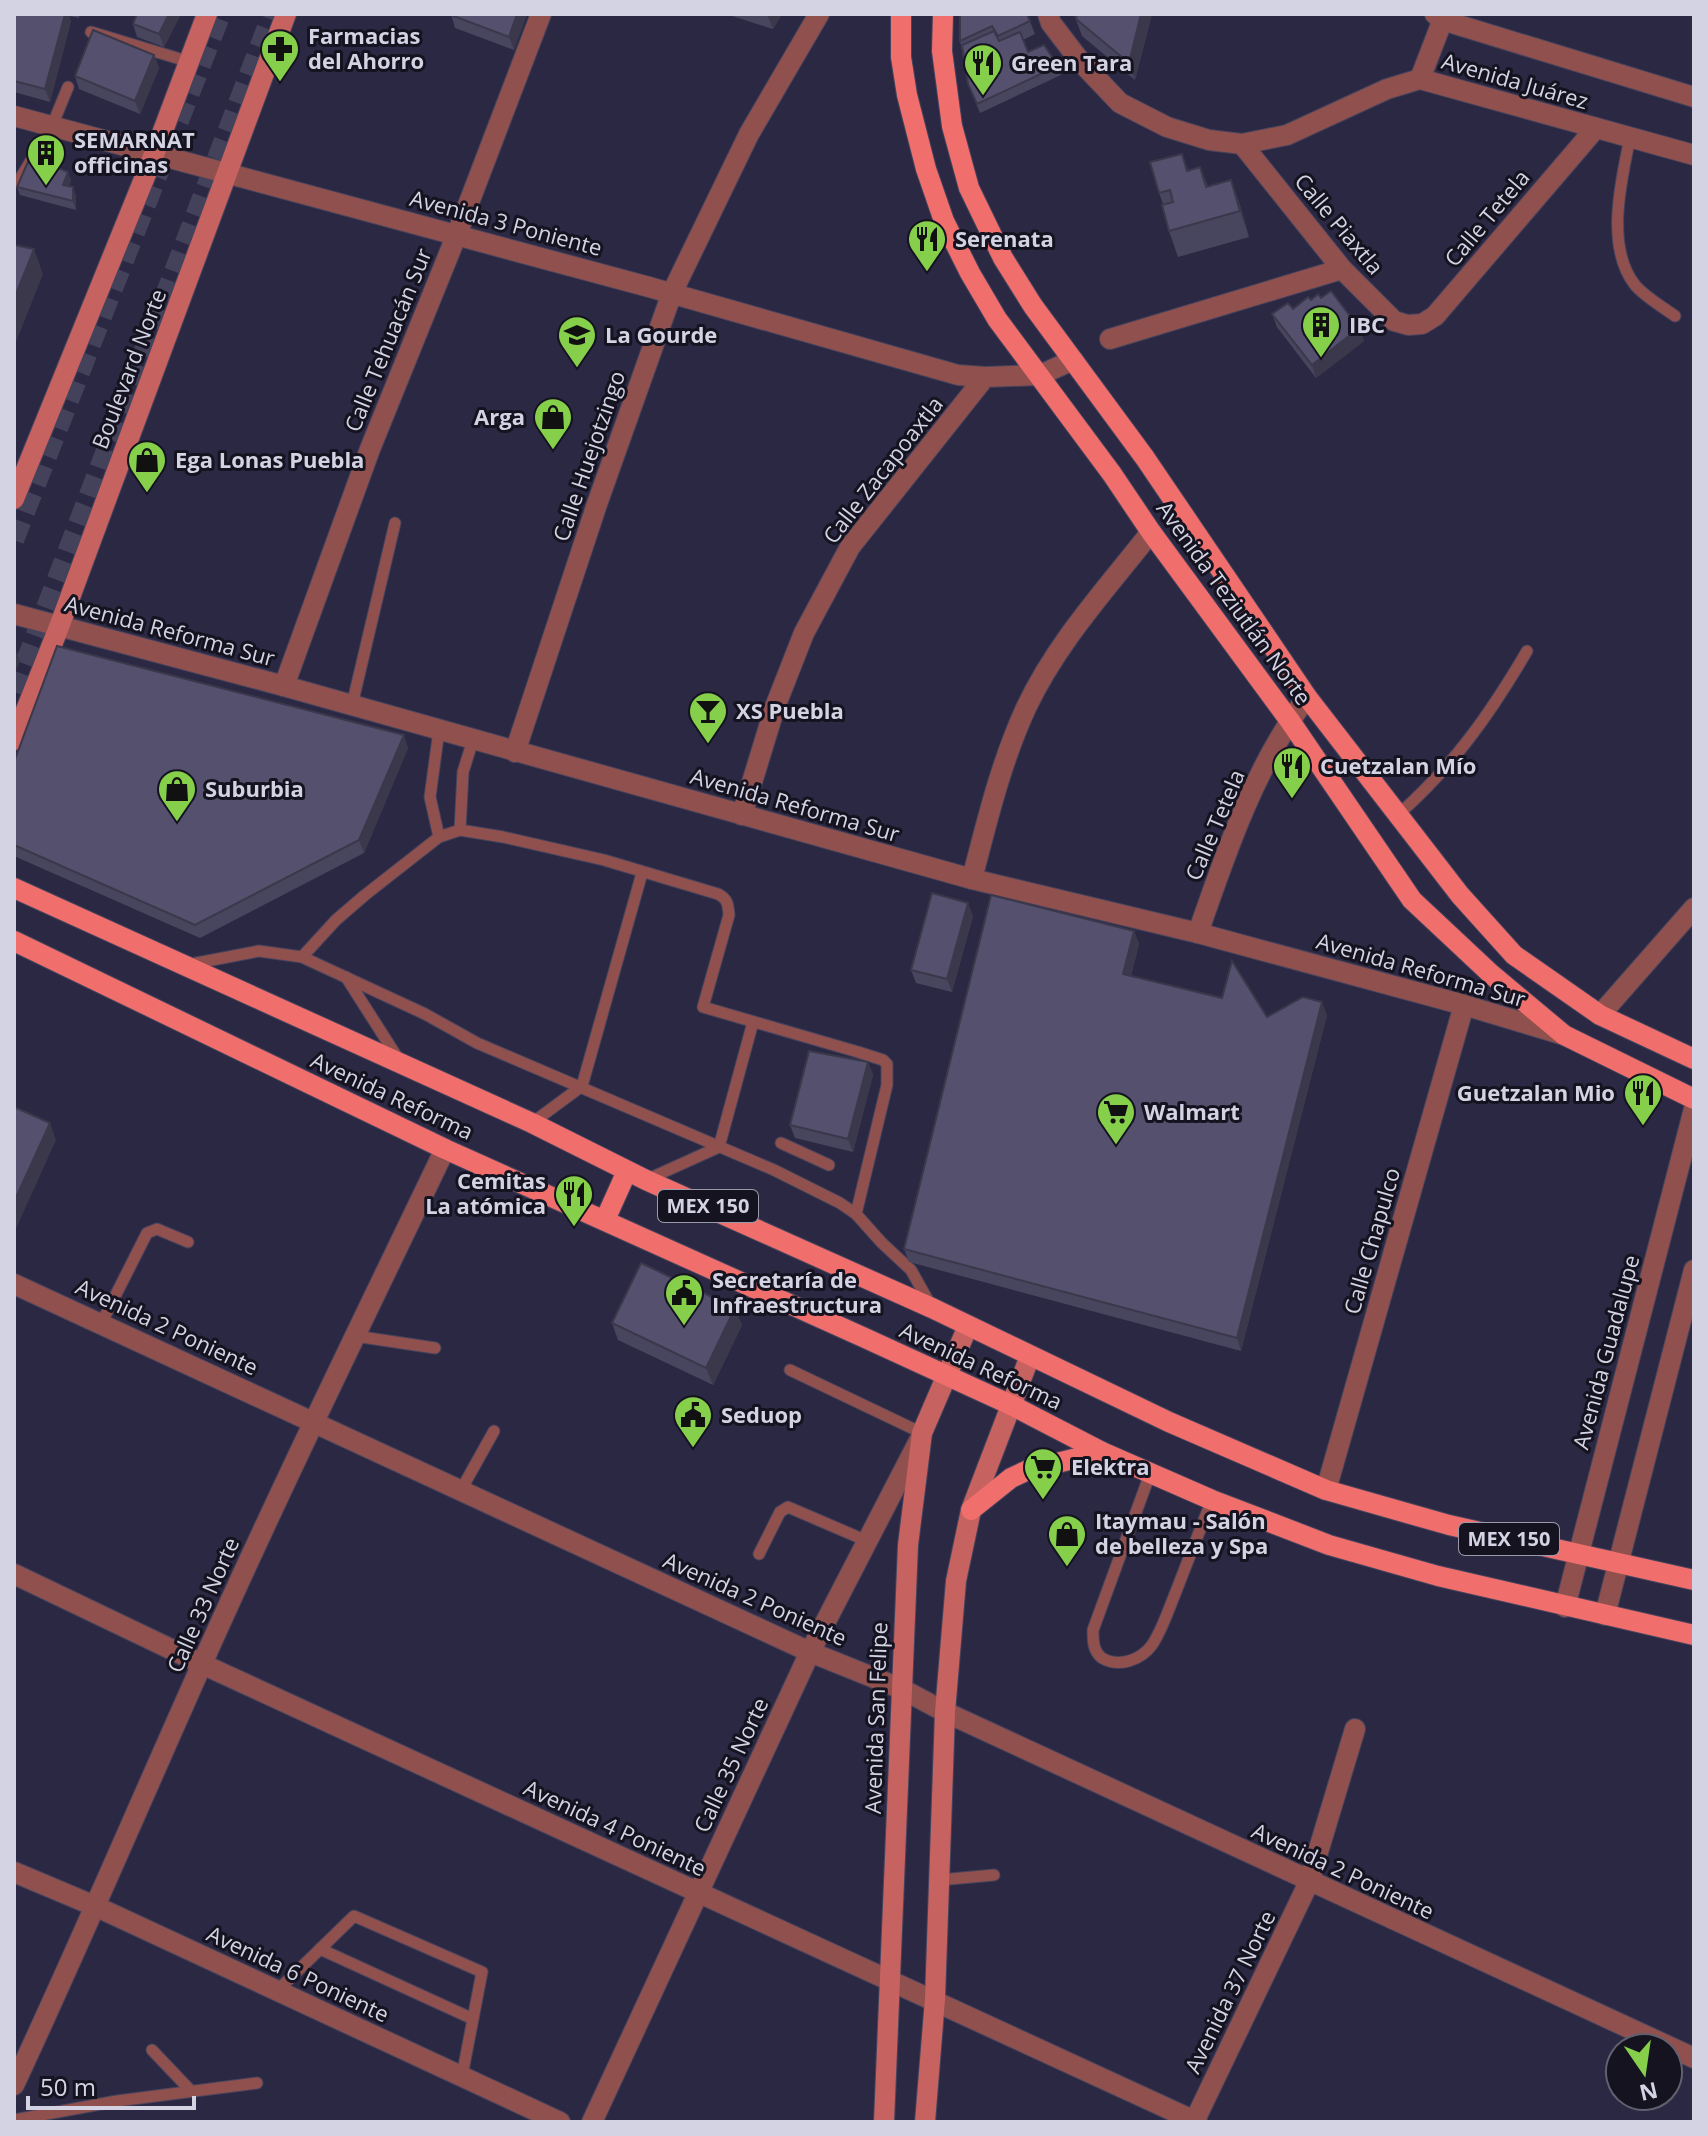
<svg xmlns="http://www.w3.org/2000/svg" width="1708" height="2136" font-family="'Open Sans',sans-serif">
  <rect width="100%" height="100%" fill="#2b2843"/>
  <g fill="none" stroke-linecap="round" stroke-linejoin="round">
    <g stroke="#44425b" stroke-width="20" stroke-dasharray="20 10" stroke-linecap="butt">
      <polyline points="14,540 221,14"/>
      <polyline points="14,692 272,14"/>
    </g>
    <g stroke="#46435d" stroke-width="13">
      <g id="service">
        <polyline points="91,32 190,62"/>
        <path d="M 1630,138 C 1621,181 1605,247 1635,285 C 1645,297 1663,307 1675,316"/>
        <polyline points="18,182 52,126 68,87"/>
        <polyline points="352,705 395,523"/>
        <path d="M 1399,814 C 1454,765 1490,714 1527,651"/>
        <polyline points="460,830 463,772 473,740"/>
        <polyline points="439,837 430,797 439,730"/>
        <path d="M 302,957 L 336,920 L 365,895 L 439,837 L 460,830 L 503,837 L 604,860 L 718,894 C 728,899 728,905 729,915 L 703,1007 L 858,1052 L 883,1060 L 887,1064 L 887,1085 L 856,1214"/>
        <polyline points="186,965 259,951 302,957 425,1014 477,1043 774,1170 840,1203 856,1214 882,1243 911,1270 930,1304"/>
        <polyline points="346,977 399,1060"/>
        <polyline points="532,1123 582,1086 642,873"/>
        <polyline points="781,1143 829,1165"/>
        <polyline points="646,1180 719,1147 753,1022"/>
        <polyline points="101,1324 147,1233 157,1229 188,1242"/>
        <polyline points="355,1336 435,1348"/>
        <polyline points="790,1370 922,1433"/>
        <path d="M 1150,1474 L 1093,1630 C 1093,1641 1093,1651 1102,1658 C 1119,1668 1141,1660 1152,1645 C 1162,1630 1168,1611 1175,1594 C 1187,1563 1199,1532 1212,1500"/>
        <polyline points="461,1490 494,1431"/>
        <polyline points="759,1554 780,1512 788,1507 867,1541"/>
        <polyline points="939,1880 994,1875"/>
        <polyline points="320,1949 473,2019"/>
        <polyline points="278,1990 354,1916 482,1972 462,2076"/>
        <polyline points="152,2050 191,2091"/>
        <polyline points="14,2120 117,2101 257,2083"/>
      </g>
    </g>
    <g stroke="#46435d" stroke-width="22">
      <g id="minor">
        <polyline points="1048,14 1051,23 1080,61 1120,103 1167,127 1209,140 1242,144 1287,135 1387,89 1420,79 1694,155"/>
        <polyline points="1435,14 1442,20 1694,97"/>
        <polyline points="1420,79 1445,14"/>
        <polyline points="14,116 649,287 958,375 985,377"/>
        <polyline points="1242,144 1342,269 1394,321 1408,325 1422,324 1435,316 1595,129"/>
        <polyline points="1110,339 1342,269"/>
        <polyline points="14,614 284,686 972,879 1198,933 1464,1005 1564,1035"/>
        <polyline points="284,686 370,449 457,234 541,14"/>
        <polyline points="515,752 597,504 672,293 749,134 819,14"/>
        <polyline points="742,815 775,707 804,633 850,547 985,377 1040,375 1073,360"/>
        <path d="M 972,879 C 987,821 1001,762 1026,708 C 1057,642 1107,588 1151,532"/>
        <path d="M 1198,933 C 1226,852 1255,766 1307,697"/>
        <polyline points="1600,1015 1694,908"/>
        <polyline points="14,1284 810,1652 902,1689 945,1712 1694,2058"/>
        <polyline points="1326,1490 1464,1005"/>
        <polyline points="14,1574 202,1664 1197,2122"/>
        <polyline points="1565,1607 1694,1109"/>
        <polyline points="1605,1615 1694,1270"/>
        <polyline points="14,1872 97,1907 560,2122"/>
        <path d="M 14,2085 C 79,1946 139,1805 202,1664 C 279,1491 363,1320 445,1149"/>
        <polyline points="592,2122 810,1652 921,1437"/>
        <polyline points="1194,2122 1309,1882 1355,1729"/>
      </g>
    </g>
    <g stroke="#46435d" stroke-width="22">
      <g id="secondary">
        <polyline points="14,499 155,152 207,14"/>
        <polyline points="14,740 59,627 286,14"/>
        <polyline points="884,2122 908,1545 922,1433 968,1326"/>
        <polyline points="925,2122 935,1999 945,1712 956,1581 971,1510 1030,1356"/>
      </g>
    </g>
    <g stroke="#46435d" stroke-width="22">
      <g id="primary">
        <polyline points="901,14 901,57 907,95 926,169 944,221 970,273 997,319 1112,474 1151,532 1290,721 1412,900 1491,974 1564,1035 1694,1099"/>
        <polyline points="943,14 942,51 952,126 969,188 1003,258 1033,306 1145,458 1307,697 1460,895 1514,955 1600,1015 1694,1059"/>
        <polyline points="14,888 532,1123 646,1180 932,1308 1169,1422 1326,1490 1449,1525 1694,1580"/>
        <polyline points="14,941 445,1149 865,1338 1011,1405 1102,1452 1212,1500 1329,1545 1438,1576 1694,1635"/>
        <polyline points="605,1220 627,1171"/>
        <polyline points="971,1510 1011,1478 1028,1470 1102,1452"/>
      </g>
    </g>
    <use href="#service" stroke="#8f504e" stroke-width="11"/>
    <use href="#minor" stroke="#8f504e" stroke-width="20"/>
    <use href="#secondary" stroke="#c6625f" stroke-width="20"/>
    <use href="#primary" stroke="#f06f6c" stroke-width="20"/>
  </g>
  <g fill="#48455e">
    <polygon points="14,14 80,14 79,18 69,16 71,21 50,102 14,92"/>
    <polygon points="137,14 181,14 164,47 137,37 133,24"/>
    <polygon points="451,14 527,14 514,50 455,28"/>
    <polygon points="726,14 782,14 773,29"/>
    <polygon points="960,14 1030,21 1035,34 1023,40 1028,52 1058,66 1061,75 980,113 968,84 960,41"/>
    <polygon points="1074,14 1152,14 1135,80 1082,36"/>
    <polygon points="154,55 159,68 140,114 79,89 75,76"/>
    <polygon points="1182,154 1188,170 1200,167 1208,187 1231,180 1240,205 1249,237 1178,257 1169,231 1163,204 1159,193"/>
    <polygon points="71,180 69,186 76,196 76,210 20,195 17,187"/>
    <polygon points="1321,298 1359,328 1364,341 1316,378 1277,327 1272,314 1293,309 1311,300"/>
    <polygon points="408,748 364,853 200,938 14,856 14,762"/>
    <polygon points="973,916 952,992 916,983 911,970"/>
    <polygon points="1134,931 1139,944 1131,976 1267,1017 1327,1015 1241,1351 909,1262 904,1249"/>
    <polygon points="868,1062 873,1075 853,1152 795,1138 790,1125"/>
    <polygon points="612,1323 742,1325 713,1385 618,1340"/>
  </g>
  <g fill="#3b384c">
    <polygon points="65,14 69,14 71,21 50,102 45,89"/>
    <polygon points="169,14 181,14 164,47 159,34"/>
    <polygon points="517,14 527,14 514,50 509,37"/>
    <polygon points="767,14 782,14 773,29"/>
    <polygon points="1141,14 1152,14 1135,80 1129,63"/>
    <polygon points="154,55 159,68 140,114 135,101"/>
    <polygon points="68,172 71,180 66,193 63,185"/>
    <polygon points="1231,180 1240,205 1249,237 1240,211"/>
    <polygon points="73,187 76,196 76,210 73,201"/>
    <polygon points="34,249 43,274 14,347 14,299"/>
    <polygon points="1359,328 1364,341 1316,378 1312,365"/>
    <polygon points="14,646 20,661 14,675"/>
    <polygon points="404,735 408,748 364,853 359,840"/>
    <polygon points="968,903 973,916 952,992 947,979"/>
    <polygon points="1134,931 1139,944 1128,987 1123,974"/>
    <polygon points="1322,1002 1327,1015 1241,1351 1237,1338"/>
    <polygon points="868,1062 873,1075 853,1152 848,1139"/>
    <polygon points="50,1123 56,1140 14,1233 14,1202"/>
    <polygon points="735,1308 742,1325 713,1385 706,1368"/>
  </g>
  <g fill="#54506d" stroke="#3b384c" stroke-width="2">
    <polygon points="14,14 65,14 45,89 14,81"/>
    <polygon points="137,14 169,14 159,34 133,24"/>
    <polygon points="451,14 517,14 509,37 451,15"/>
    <polygon points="960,14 1027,14 1030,21 998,36 992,26 960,41"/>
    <polygon points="1077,14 1141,14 1129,63 1076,19"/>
    <polygon points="93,30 154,55 135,101 75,76"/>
    <polygon points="994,31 999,41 1020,32 1028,52 1044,45 1058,66 977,104 968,84 962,45"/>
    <polygon points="1182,154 1187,171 1200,167 1206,187 1231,180 1240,211 1169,231 1162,205 1173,202 1170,190 1159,193 1150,162"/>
    <polygon points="30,157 68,172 63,185 73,187 73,201 17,187"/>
    <polygon points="14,245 34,249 14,299"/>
    <polygon points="1331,291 1359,328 1312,365 1272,314 1288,303 1293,309 1308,297 1311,300 1318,294 1321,298"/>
    <polygon points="57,646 404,735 359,840 195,925 14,845 14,762"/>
    <polygon points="932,893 968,903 947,979 911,970"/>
    <polygon points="991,895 1134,931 1123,974 1222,998 1232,961 1267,1017 1303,997 1322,1002 1237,1338 904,1249"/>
    <polygon points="809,1051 868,1062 848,1139 790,1125"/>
    <polygon points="14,1107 50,1123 14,1202"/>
    <polygon points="641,1263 735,1308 706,1368 612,1323"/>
  </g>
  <defs>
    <g id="pharmacy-pin" transform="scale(2)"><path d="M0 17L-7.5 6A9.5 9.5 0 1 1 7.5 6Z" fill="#86cf4b" stroke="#14131f"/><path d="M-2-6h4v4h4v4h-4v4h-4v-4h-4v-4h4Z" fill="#111"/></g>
    <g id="restaurant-pin" transform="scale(2)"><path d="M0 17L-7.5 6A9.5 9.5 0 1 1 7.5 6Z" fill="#86cf4b" stroke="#14131f"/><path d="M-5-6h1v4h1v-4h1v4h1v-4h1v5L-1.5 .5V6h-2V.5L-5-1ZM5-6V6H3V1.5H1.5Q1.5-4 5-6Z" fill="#111"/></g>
    <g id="building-pin" transform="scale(2)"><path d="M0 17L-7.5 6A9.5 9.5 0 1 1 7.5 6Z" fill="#86cf4b" stroke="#14131f"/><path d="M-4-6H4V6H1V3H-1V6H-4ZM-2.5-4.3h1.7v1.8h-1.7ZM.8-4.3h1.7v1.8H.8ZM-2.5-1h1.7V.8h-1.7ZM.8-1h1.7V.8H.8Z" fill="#111"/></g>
    <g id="school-pin" transform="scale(2)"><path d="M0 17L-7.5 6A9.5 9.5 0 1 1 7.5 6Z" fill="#86cf4b" stroke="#14131f"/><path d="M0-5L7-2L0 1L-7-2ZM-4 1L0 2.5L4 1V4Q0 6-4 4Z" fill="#111"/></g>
    <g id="shop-pin" transform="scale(2)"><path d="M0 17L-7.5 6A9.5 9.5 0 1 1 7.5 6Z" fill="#86cf4b" stroke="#14131f"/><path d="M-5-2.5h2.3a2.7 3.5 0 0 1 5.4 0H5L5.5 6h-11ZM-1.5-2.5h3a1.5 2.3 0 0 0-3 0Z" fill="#111"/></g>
    <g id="bar-pin" transform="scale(2)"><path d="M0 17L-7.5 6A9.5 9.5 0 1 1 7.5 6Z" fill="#86cf4b" stroke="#14131f"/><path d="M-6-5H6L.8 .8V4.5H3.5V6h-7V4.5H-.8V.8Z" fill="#111"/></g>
    <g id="supermarket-pin" transform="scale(2)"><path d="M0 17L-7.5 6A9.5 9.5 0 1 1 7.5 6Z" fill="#86cf4b" stroke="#14131f"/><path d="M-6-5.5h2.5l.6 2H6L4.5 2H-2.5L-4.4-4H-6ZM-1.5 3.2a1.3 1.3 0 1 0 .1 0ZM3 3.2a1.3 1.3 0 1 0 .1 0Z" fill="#111"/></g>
    <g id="civic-pin" transform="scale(2)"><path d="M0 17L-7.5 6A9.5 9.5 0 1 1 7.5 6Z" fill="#86cf4b" stroke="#14131f"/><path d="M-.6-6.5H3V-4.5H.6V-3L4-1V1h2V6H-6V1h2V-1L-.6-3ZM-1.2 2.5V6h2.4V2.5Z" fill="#111"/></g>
  </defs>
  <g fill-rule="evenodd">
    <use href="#pharmacy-pin" x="280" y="49"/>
    <use href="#restaurant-pin" x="983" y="63"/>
    <use href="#building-pin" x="46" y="153"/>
    <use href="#restaurant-pin" x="927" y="239"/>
    <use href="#building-pin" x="1321" y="325"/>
    <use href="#school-pin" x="577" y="335"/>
    <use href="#shop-pin" x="553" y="417"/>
    <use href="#shop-pin" x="147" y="460"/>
    <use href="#bar-pin" x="708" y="711"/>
    <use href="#restaurant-pin" x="1292" y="766"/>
    <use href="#shop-pin" x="177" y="789"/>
    <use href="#restaurant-pin" x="1643" y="1093"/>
    <use href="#supermarket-pin" x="1116" y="1112"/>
    <use href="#restaurant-pin" x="574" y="1194"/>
    <use href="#civic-pin" x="684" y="1293"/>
    <use href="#civic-pin" x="693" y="1415"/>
    <use href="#supermarket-pin" x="1043" y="1467"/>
    <use href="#shop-pin" x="1067" y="1534"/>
  </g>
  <g text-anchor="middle" stroke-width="6" stroke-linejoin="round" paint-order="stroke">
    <g fill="#14131f" stroke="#9a99a9" stroke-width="2">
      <rect x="658" y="1190" width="100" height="32" rx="6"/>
      <rect x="1459" y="1523" width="100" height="32" rx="6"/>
    </g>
    <g font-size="20" font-weight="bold" fill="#d3d3e4">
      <text x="708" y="1213">MEX 150</text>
      <text x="1509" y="1546">MEX 150</text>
    </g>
    <g font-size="22" font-weight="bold" fill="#d3d3e4" stroke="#14131f" text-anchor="start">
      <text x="308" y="44">Farmacias<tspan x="308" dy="25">del Ahorro</tspan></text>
      <text x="1011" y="71">Green Tara</text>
      <text x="74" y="148">SEMARNAT<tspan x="74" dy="25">officinas</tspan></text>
      <text x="955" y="247">Serenata</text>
      <text x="1349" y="333">IBC</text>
      <text x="605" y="343">La Gourde</text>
      <text x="525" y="425" text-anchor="end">Arga</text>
      <text x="175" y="468">Ega Lonas Puebla</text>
      <text x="736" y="719">XS Puebla</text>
      <text x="1320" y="774">Cuetzalan Mío</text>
      <text x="205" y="797">Suburbia</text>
      <text x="1615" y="1101" text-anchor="end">Guetzalan Mio</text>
      <text x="1144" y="1120">Walmart</text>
      <text x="546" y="1189" text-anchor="end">Cemitas<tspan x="546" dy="25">La atómica</tspan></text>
      <text x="712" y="1288">Secretaría de<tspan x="712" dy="25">Infraestructura</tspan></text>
      <text x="721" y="1423">Seduop</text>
      <text x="1071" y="1475">Elektra</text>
      <text x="1095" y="1529">Itaymau - Salón<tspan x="1095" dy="25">de belleza y Spa</tspan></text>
    </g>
    <g font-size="22" fill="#d3d3e4" stroke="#14131f">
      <text transform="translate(1515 81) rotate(16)" y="8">Avenida Juárez</text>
      <text transform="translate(1487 218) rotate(-50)" y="8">Calle Tetela</text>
      <text transform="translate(506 223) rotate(15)" y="8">Avenida 3 Poniente</text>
      <text transform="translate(1339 224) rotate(50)" y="8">Calle Piaxtla</text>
      <text transform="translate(388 340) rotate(-68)" y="8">Calle Tehuacán Sur</text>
      <text transform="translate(129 369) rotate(-69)" y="8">Boulevard Norte</text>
      <text transform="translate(589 456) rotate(-71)" y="8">Calle Huejotzingo</text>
      <text transform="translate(883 470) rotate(-52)" y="8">Calle Zacapoaxtla</text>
      <text transform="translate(1234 603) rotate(54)" y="8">Avenida Teziutlán Norte</text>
      <text transform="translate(170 631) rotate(15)" y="8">Avenida Reforma Sur</text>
      <text transform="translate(795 805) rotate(16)" y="8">Avenida Reforma Sur</text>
      <text transform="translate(1215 825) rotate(-67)" y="8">Calle Tetela</text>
      <text transform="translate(1421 970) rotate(16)" y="8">Avenida Reforma Sur</text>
      <text transform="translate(392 1096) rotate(25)" y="8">Avenida Reforma</text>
      <text transform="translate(1372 1241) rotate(-74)" y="8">Calle Chapulco</text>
      <text transform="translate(167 1327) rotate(25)" y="8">Avenida 2 Poniente</text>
      <text transform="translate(1606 1352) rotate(-75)" y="8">Avenida Guadalupe</text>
      <text transform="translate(981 1366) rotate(25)" y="8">Avenida Reforma</text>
      <text transform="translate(755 1599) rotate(24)" y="8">Avenida 2 Poniente</text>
      <text transform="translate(203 1605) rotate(-66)" y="8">Calle 33 Norte</text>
      <text transform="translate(876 1718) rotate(-88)" y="8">Avenida San Felipe</text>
      <text transform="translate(731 1765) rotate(-65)" y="8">Calle 35 Norte</text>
      <text transform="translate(615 1828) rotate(25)" y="8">Avenida 4 Poniente</text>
      <text transform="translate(1343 1871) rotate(25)" y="8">Avenida 2 Poniente</text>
      <text transform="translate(298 1974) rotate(25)" y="8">Avenida 6 Poniente</text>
      <text transform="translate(1230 1992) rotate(-64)" y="8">Avenida 37 Norte</text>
    </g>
  </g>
  <rect width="1708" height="2136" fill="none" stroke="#d3d3e4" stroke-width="32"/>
  <g transform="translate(1644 2072) rotate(167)"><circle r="38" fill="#14131f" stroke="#60606e" stroke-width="2"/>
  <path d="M0-6L14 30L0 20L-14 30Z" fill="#86cf4b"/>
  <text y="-12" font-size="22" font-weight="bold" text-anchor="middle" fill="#d3d3e4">N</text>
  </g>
  <path d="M28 2096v12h166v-12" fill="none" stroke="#d3d3e4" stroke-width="4"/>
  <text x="40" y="2096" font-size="24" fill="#d3d3e4" stroke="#14131f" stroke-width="6" paint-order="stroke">50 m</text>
</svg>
